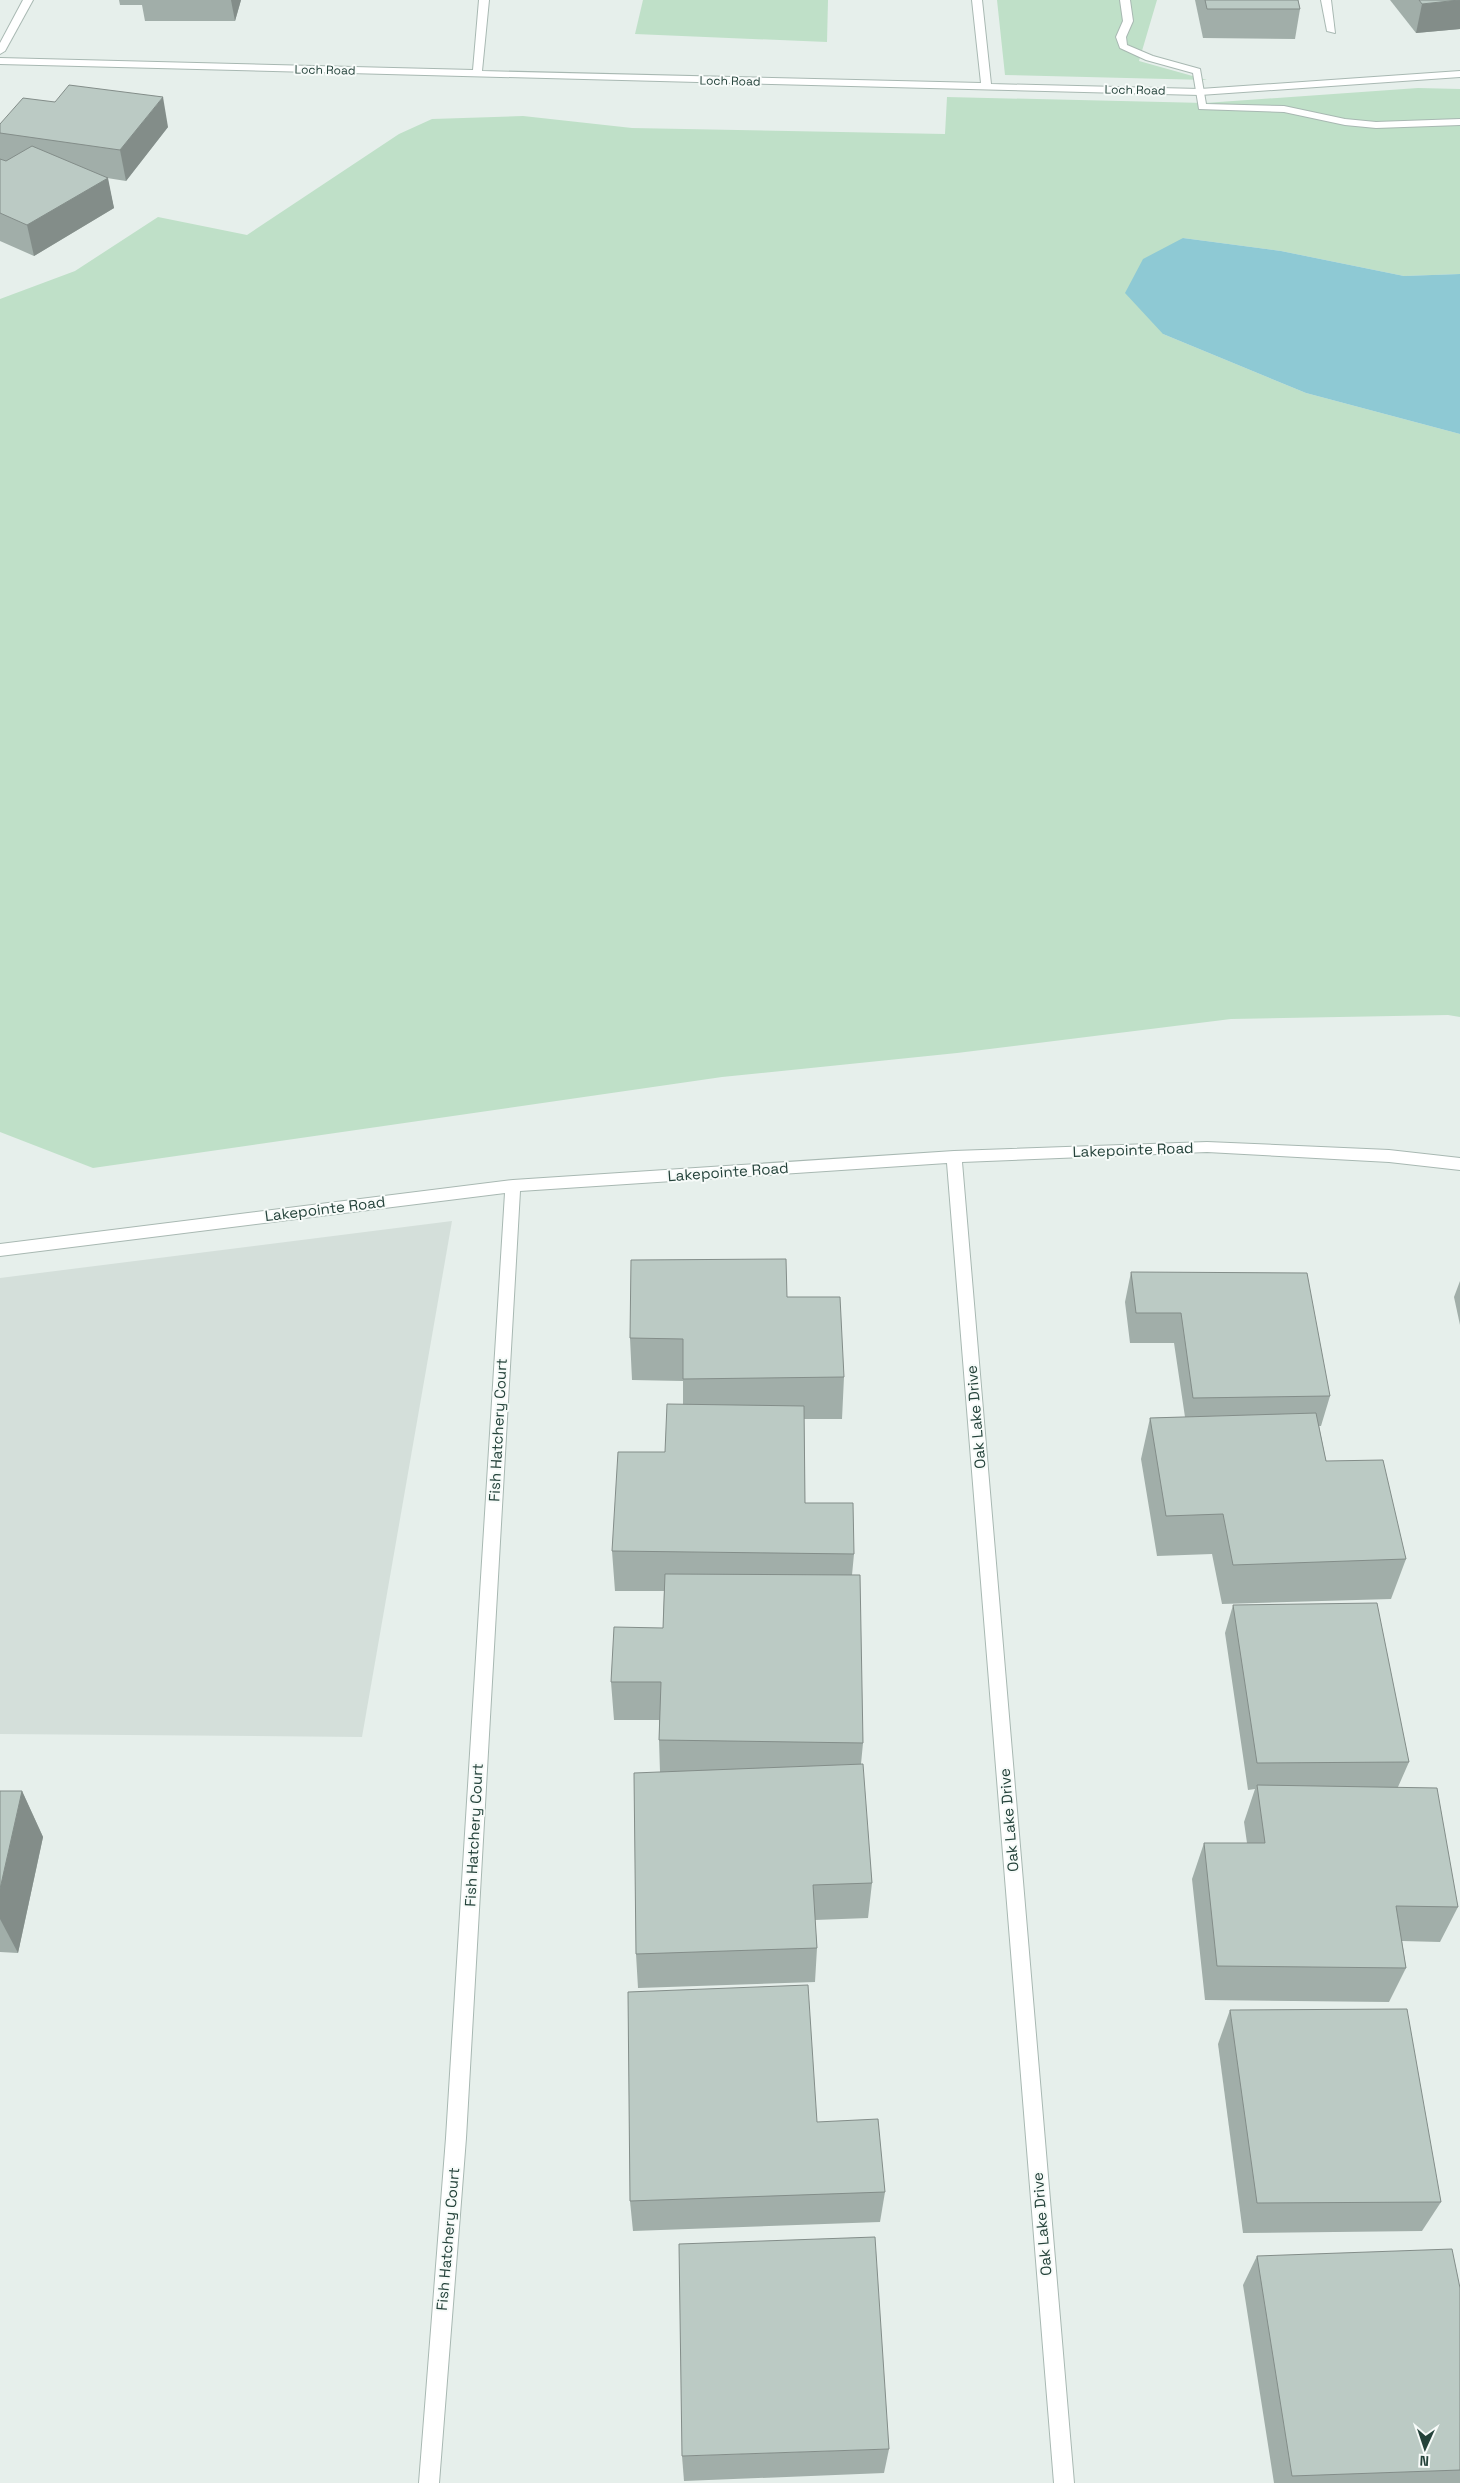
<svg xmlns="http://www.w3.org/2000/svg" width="1460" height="2483" font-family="'Space Grotesk',sans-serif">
  <rect width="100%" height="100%" fill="#e6efeb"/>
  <polygon fill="#d4dfda" points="452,1221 362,1737 0,1734 0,1278"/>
  <g fill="#bfe0c8">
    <polygon points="643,0 828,0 827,42 635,34"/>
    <polygon points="997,0 1157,0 1139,61 1207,80 1005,75"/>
    <polygon points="1418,88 1460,89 1460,274 1404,276 1281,251 1183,238 1163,334 1306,393 1460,434 1460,1017 1448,1015 1231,1019 957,1053 722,1077 93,1168 0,1132 0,299 75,271 158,217 247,235 399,134 432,119 523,116 632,128 945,134 947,97 1205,103"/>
  </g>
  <polygon fill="#8ec9d4" points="1183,238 1281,251 1404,276 1460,274 1460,434 1306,393 1163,334 1125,293 1143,259"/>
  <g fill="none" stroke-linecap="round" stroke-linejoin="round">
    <g stroke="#a8b8b2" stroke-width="2">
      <polygon id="service" points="1120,0 1130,0 1133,21 1126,37 1127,45 1153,56 1200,69 1206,104 1284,106 1345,119 1376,122 1460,119 1460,125 1376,128 1345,125 1284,112 1199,109 1193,73 1146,60 1120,48 1116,37 1123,21"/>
    </g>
    <g stroke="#a8b8b2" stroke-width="2">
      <g id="minor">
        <polygon points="23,0 33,0 5,51 0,54 0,43"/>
        <polygon points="479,0 489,0 482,71 981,83 972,0 982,0 991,84 1200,89 1460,71 1460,77 1200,95 0,64 0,58 473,70"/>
        <polygon points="1321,0 1331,0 1335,33 1327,31"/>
        <polygon points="1207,1142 1389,1150 1460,1158 1460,1170 1389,1162 1207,1152 962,1162 1074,2483 1054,2483 947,1163 520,1191 466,2138 439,2483 419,2483 446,2138 505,1193 0,1256 0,1244 513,1180 954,1151"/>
      </g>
    </g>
    <use href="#service" fill="#fff" fill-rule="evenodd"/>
    <use href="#minor" fill="#fff" fill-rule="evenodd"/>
  </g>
  <g fill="#a1aea9">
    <polygon points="119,0 241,0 235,21 145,21 142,5 120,5"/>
    <polygon points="1195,0 1298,0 1300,9 1295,39 1203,38"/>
    <polygon points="1390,0 1460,0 1460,29 1416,33"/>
    <polygon points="55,102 168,127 126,181 107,178 114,208 34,256 0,241 0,124"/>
    <polygon points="1131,1272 1330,1396 1321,1426 1319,1426 1326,1461 1406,1559 1391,1599 1222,1604 1212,1554 1157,1556 1141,1459 1150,1418 1185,1417 1174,1343 1130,1343 1125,1302"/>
    <polygon points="1460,1281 1460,1325 1454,1297"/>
    <polygon points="787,1297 844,1377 842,1419 804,1419 805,1503 854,1554 852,1575 863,1743 861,1764 872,1883 868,1918 815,1920 817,1948 815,1982 638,1988 636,1954 660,1772 659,1740 659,1720 614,1720 611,1682 663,1628 664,1591 615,1591 612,1551 665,1452 683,1405 683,1381 632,1380 630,1338"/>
    <polygon points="1233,1605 1409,1762 1398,1787 1458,1907 1440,1942 1402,1941 1406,1968 1389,2002 1205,2000 1192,1879 1204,1843 1247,1843 1244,1822 1255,1789 1248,1790 1225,1633"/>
    <polygon points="0,1791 22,1791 43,1837 18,1953 0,1952"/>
    <polygon points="1230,2010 1441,2202 1422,2231 1243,2233 1218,2044"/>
    <polygon points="817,2122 885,2192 880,2222 633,2231 630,2201"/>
    <polygon points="1257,2256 1460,2288 1460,2483 1274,2483 1243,2285"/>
    <polygon points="889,2449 884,2473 684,2481 682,2456"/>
  </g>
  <g fill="#838d89">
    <polygon points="231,0 241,0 235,21"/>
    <polygon points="1460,0 1460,29 1416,33 1422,4"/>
    <polygon points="163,97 168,127 126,181 120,150"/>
    <polygon points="108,178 114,208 34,256 27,225"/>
    <polygon points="22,1791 43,1837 18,1953 0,1919 0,1889"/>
  </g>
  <g fill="#bbcac4" stroke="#838d89">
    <polygon points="1205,0 1298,0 1300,9 1207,9"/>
    <polygon points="1419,0 1459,0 1422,4"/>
    <polygon points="69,85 163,97 120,150 0,133 0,124 23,98 55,102"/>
    <polygon points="32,146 108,178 27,225 0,213 0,159 6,161"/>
    <polygon points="786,1259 787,1297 840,1297 844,1377 683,1379 683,1339 630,1338 631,1260"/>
    <polygon points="1131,1272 1307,1273 1330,1396 1193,1398 1181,1313 1136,1313"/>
    <polygon points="667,1404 804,1406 805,1503 853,1503 854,1554 612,1551 618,1452 665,1452"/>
    <polygon points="1316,1413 1326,1461 1383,1460 1406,1559 1233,1565 1223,1514 1166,1516 1150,1418"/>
    <polygon points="665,1574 860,1575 863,1743 659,1740 661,1682 611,1682 614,1627 663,1628"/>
    <polygon points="1377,1603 1409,1762 1257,1763 1233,1605"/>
    <polygon points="863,1764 872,1883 813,1885 817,1948 636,1954 634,1773"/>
    <polygon points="1257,1785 1437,1788 1458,1907 1396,1906 1406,1968 1217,1966 1204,1843 1265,1843"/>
    <polygon points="0,1791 22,1791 0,1889"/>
    <polygon points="808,1985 817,2122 878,2119 885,2192 630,2201 628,1992"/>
    <polygon points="1407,2009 1441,2202 1257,2203 1230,2010"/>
    <polygon points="875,2237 889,2449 682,2456 679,2244"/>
    <polygon points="1452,2249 1460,2288 1460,2470 1292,2476 1257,2256"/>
  </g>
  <g text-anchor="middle" stroke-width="4" stroke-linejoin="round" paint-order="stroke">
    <g font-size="12" fill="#24423a" stroke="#f7fbf9">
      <text transform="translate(325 70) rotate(1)" y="4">Loch Road</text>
      <text transform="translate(730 81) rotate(1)" y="4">Loch Road</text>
      <text transform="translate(1135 90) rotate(1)" y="4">Loch Road</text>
    </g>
    <g font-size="15" fill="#24423a" stroke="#f7fbf9">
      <text transform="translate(1133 1150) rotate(-2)" y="5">Lakepointe Road</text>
      <text transform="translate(728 1172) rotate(-4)" y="5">Lakepointe Road</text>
      <text transform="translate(325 1209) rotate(-7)" y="5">Lakepointe Road</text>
      <text transform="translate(976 1417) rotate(-95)" y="5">Oak Lake Drive</text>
      <text transform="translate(498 1430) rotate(-87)" y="5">Fish Hatchery Court</text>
      <text transform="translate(1009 1820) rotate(-95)" y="5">Oak Lake Drive</text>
      <text transform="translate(474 1835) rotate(-87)" y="5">Fish Hatchery Court</text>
      <text transform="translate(1042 2224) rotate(-95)" y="5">Oak Lake Drive</text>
      <text transform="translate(448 2239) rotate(-85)" y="5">Fish Hatchery Court</text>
    </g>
  </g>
  <g transform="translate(1425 2448) rotate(183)" stroke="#f7fbf9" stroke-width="4" paint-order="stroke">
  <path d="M0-4L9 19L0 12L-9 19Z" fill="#24423a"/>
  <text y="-8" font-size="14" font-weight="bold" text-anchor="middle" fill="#24423a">N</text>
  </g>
</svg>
